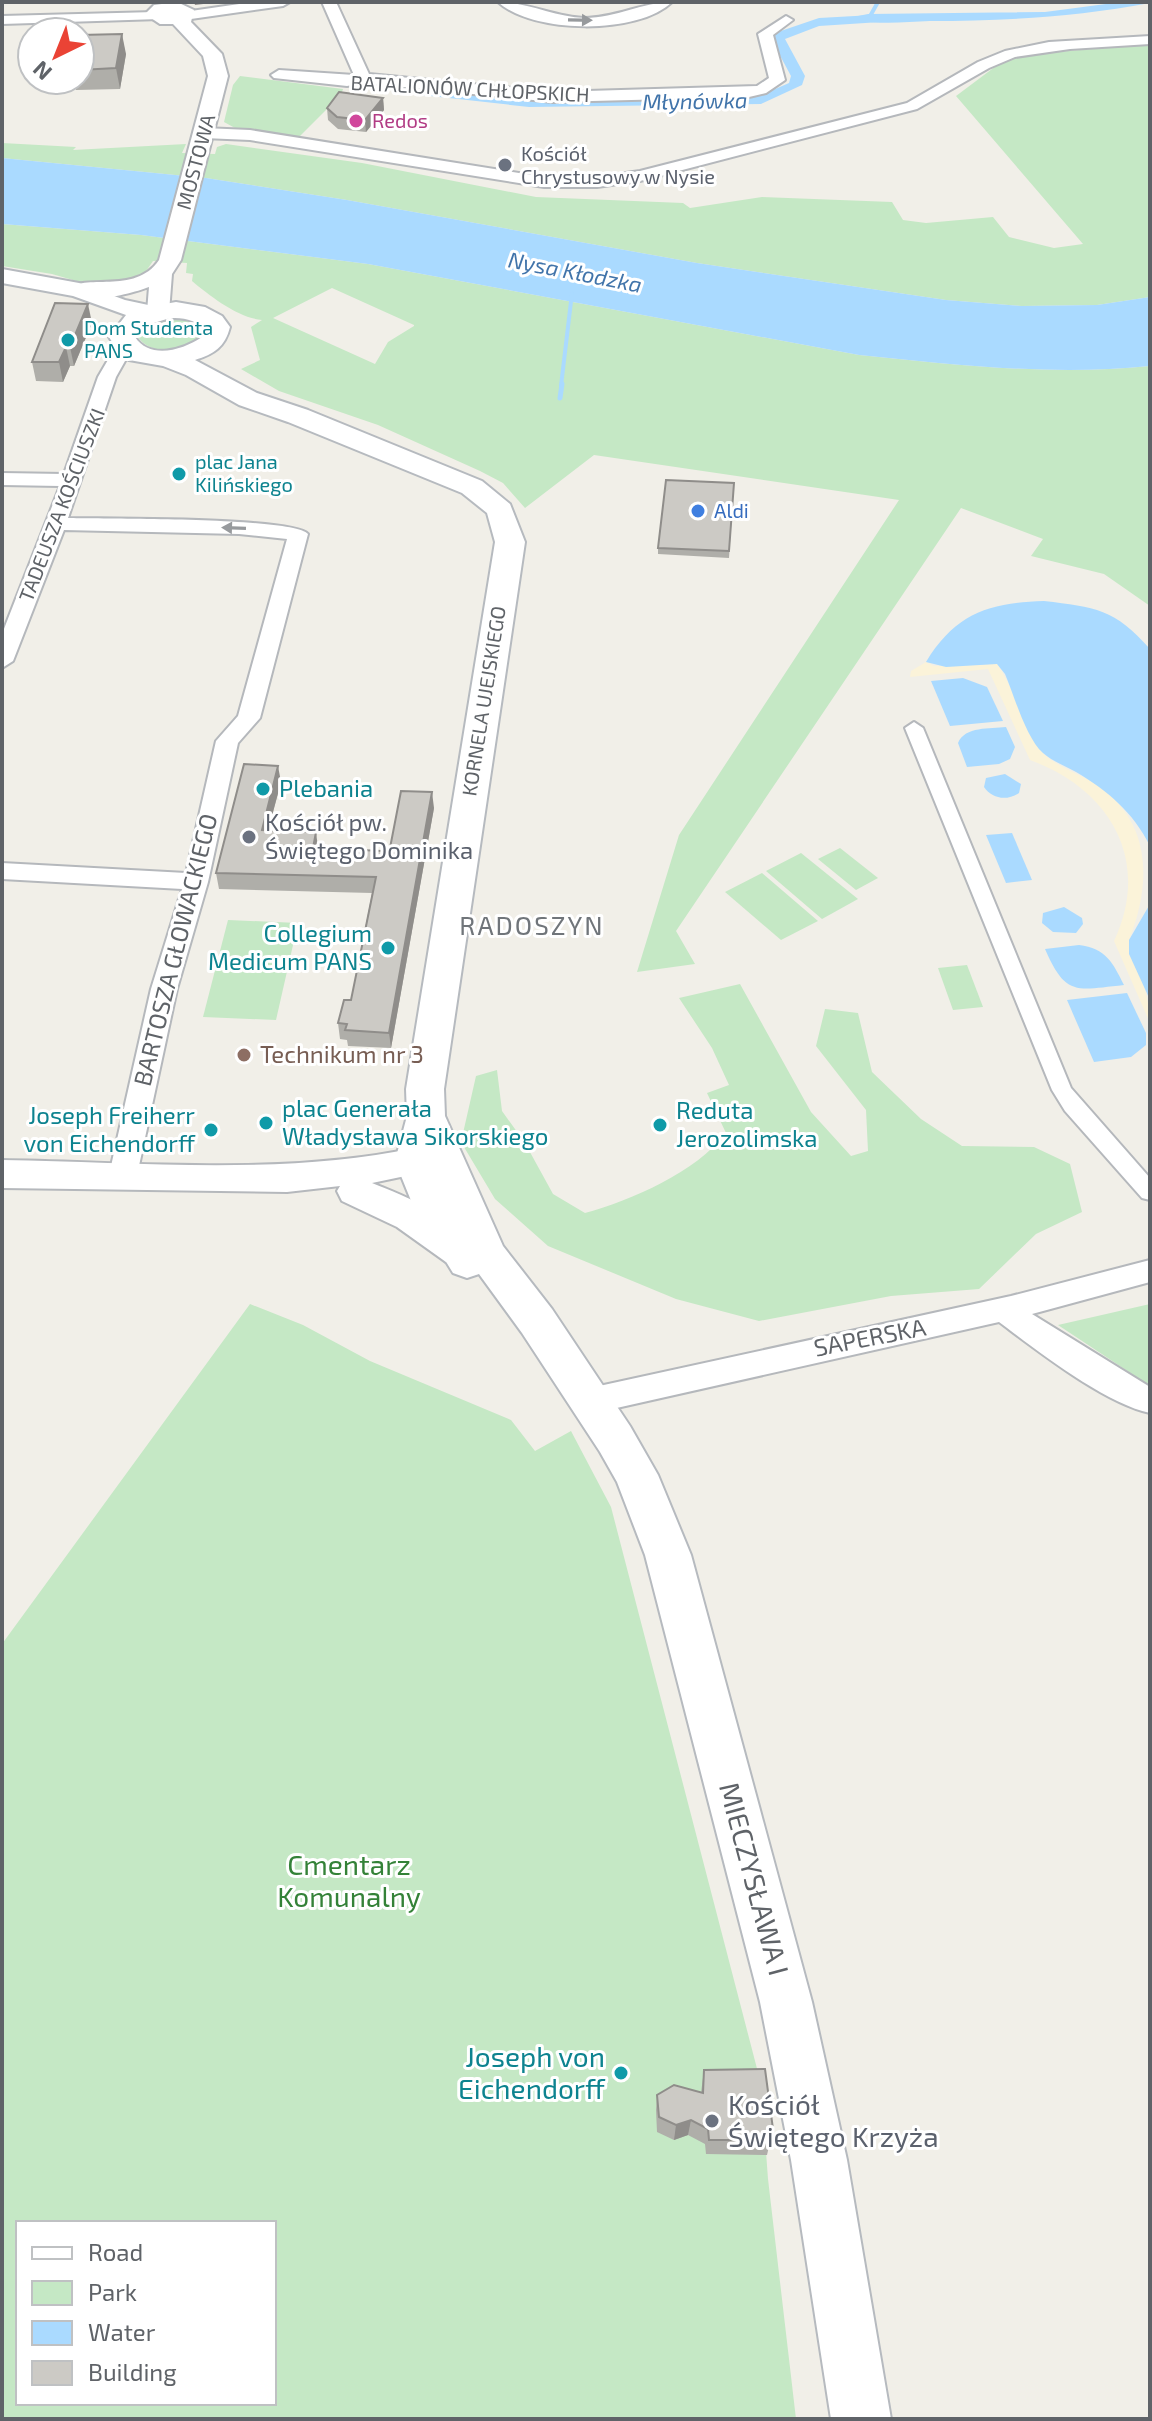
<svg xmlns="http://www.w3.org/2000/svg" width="1152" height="2421" font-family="'Exo 2',sans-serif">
  <rect width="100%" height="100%" fill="#f1efe8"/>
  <g fill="#c5e8c5" fill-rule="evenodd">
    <polygon points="1150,44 1150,297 1097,305 1021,306 946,300 697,263 347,200 206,178 2,158 2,143 76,147 73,150 186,144 182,153 215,154 217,147 226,144 362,163 536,197 683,203 690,208 762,197 892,202 903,220 926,223 993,217 1009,237 1054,248 1083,244 956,96 1004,60 1045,53"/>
    <polygon points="240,76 343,89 341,95 299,137 235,128 224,122 233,85"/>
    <path d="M 2,224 L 141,235 L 368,264 L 859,355 C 955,365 1053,376 1150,366 L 1150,606 L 1104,574 L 1031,556 L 1043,539 L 961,508 L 676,931 L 695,964 L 637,972 L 679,835 L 899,500 L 594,455 L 525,508 L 503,483 L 480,471 L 378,425 L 279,391 L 241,369 L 260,360 L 251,327 L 262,320 C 238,318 210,296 192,281 L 193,274 L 186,273 L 187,263 L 153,261 L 142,277 L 97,287 L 52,274 L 2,266 ZM 332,288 L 414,325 L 414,326 L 388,342 L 375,364 L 273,318 Z"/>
    <path d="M 178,317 L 201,326 L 202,337 C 187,352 151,357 138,337 C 142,320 162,318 178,317 Z"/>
    <polygon points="840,848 878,878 856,890 818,859"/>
    <polygon points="801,853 858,899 822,919 766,871"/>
    <polygon points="762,873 818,921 781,940 725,892"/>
    <polygon points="228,920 298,923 276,1020 203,1017"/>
    <polygon points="967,965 983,1007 953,1010 938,968"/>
    <path d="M 740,984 L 811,1112 L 851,1156 L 868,1151 L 866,1110 L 816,1046 L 825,1009 L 858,1013 L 872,1072 L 921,1119 L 962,1146 L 1034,1147 L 1070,1164 L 1082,1212 L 1036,1234 L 979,1289 L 891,1296 L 759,1321 L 676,1299 L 548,1246 L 495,1199 L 461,1142 L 476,1076 L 497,1070 L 502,1111 L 525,1143 L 553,1194 L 585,1213 C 632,1200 696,1172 726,1133 L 707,1093 L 729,1085 L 712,1048 L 679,998 Z"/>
    <path d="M 250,1304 L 303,1325 L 370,1361 L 511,1420 L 535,1451 L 571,1431 L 611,1507 L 761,2084 L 768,2179 L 796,2419 L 2,2419 L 2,1644 ZM 18,2223 L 274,2223 L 274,2403 L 18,2403 Z"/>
    <polygon points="1150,1304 1150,1386 1058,1325"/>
  </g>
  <path fill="#fbf3d9" d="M 926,662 L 934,666 L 997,664 C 1013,685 1031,743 1046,756 C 1059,767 1079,774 1094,783 C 1152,820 1152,882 1129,940 C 1137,968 1150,995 1150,1023 L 1114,941 C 1152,860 1110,789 1030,760 L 988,669 L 910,677 L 911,671 Z"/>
  <g fill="#aadaff">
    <path d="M 1121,2 L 1150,3 C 1076,17 1005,21 930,21 C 906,22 881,25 857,20 L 858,16 L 868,14 L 1045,12 Z"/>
    <path d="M 2,158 L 206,178 L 347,200 L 697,263 L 946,300 L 1021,306 L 1097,305 L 1150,297 L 1150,366 C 1053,376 955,365 859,355 L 368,264 L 141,235 L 2,224 Z"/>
    <path d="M 1044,601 C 1095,607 1115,609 1150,649 L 1150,846 C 1133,812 1108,791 1076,772 C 1065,766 1052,761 1043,753 C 1026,738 1014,695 1005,674 L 997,664 L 946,667 L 926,662 C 956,613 989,603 1044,601 Z"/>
    <polygon points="963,678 987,687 1003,721 950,726 931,681"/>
    <path d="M 1006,727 L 1015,747 L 1010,759 L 999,764 L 967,767 L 958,743 C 965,726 990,729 1006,727 Z"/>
    <path d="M 1005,774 L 1021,784 L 1019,793 C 1007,801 992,799 984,787 L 986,778 Z"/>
    <polygon points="1012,833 1032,880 1006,883 986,835"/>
    <polygon points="1150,904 1150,1000 1129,954 1129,940"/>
    <polygon points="1064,907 1082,918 1083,924 1076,933 1053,932 1042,923 1043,913"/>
    <path d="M 1079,945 C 1106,948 1113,963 1124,985 C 1076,990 1066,997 1045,949 Z"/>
    <polygon points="1127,993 1146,1033 1146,1045 1131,1057 1094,1062 1067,1000"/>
  </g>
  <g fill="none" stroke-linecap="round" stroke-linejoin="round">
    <g stroke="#aadaff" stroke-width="4">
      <polyline points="869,18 878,2"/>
      <polyline points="561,386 572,293"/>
    </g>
    <polyline stroke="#aadaff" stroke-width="5" points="560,398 562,384"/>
    <polygon fill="#aadaff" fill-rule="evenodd" points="891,14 896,15 896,21 819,26 785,39 805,76 802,85 761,104 529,107 413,94 406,90 413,86 529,99 759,96 789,83 791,76 770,37 772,34 819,18"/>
    <g stroke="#b5b8bc" stroke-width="4">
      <polygon id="pedestrian" points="914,722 923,728 1071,1088 1150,1178 1150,1200 1142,1198 1065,1111 1052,1090 905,728"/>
    </g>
    <g stroke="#b5b8bc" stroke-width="4">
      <g id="minor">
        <polygon points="253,2 290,2 283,6 184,20 177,16 184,12"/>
        <polygon points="322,2 336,2 369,74 553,92 757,86 769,78 758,34 786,16 793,20 773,35 785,80 766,93 749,97 553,102 363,83 347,86 274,78 271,75 279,70 354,75"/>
        <path d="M 498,2 C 528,2 554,17 585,18 C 616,18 643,2 672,2 C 638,35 533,34 498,2 Z"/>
        <polygon points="155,12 162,16 160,19 2,24 2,16"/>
        <polygon points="1150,36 1150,44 1070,49 1015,57 989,68 917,109 640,181 597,187 544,187 250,140 204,138 196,133 204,128 250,130 544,177 597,177 640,171 907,103 978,62 1005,51 1049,42"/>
        <path d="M 125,340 L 134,345 L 116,377 L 68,518 C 102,519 293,517 308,534 L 260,718 L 238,743 L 208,882 L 177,989 L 137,1175 L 133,1182 L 123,1186 L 113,1182 L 109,1175 L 151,989 L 182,889 L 2,879 L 2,863 L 186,873 L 216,741 L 238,716 L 287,539 L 239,534 L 64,530 L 13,661 L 2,668 L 2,634 L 60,486 L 2,485 L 2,473 L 64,474 L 98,377 L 119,341 Z"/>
        <path d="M 1150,1260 L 1150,1282 L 1032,1314 L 1150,1387 L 1150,1413 C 1104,1403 1038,1351 999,1322 L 590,1414 L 579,1410 L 575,1401 L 579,1392 L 590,1388 L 1011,1296 Z"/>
      </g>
    </g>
    <g stroke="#b5b8bc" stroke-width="4">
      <g id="tertiary">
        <path d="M 177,2 L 194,10 L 191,22 L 222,54 L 228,76 L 181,260 L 172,274 L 169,312 L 166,317 L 150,317 L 147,312 L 149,287 C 131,294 81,307 68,290 C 82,272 135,296 159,260 L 208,76 L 203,56 L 173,24 L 160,24 L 145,14 L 154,5 Z"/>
        <path d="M 415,1148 L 455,1156 L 461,1166 L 455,1176 L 443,1179 L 415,1174 L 372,1183 C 407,1197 459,1217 477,1252 L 472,1262 L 459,1266 L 446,1262 L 397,1227 L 342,1201 L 337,1191 L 340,1186 L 287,1192 L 2,1188 L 2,1160 C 136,1162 284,1176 415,1148 Z"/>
      </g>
    </g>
    <g stroke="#b6babf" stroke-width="4">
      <path id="secondary" d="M 2,269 L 79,283 L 125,300 L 153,306 L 176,302 L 205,307 L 222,316 L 230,327 C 225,347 214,354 195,360 L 257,393 L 308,410 L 482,481 L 510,504 L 525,542 L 444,1089 L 445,1116 L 503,1246 L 552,1309 L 630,1426 L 658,1475 L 691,1555 L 812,2002 L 847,2160 L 891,2419 L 831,2419 L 791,2160 L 760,2002 L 645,1555 L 617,1482 L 600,1452 L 522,1333 L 479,1274 L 467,1278 L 453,1273 L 416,1213 L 395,1161 L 407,1116 L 406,1089 L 495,542 L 487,513 L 462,493 L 288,422 L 239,405 L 186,375 L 163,366 L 129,360 L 119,353 L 109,337 L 126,315 L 73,296 L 2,283 ZM 170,318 C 184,318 193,319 204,328 L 202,337 C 183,350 150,360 135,337 L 144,326 Z"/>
    </g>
    <use href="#pedestrian" fill="#fff" fill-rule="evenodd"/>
    <use href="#minor" fill="#fff" fill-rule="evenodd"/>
    <use href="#tertiary" fill="#fff" fill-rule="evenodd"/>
    <use href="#secondary" fill="#fff" fill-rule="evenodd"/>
  </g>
  <g fill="#afaea9">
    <polygon points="80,35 126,54 120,89 76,90 74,80 80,80"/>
    <polygon points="383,98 384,110 366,132 338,129 328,120 327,108"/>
    <polygon points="92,323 74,366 70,366 63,382 36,381 32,362"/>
    <polygon points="734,483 729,558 658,554 658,548"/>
    <polygon points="281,782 268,830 318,848 383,851 390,848 434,808 391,1048 348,1046 347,1040 340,1039 338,1023 351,1000 372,893 219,889 216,873"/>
    <polygon points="704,2070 773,2129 767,2155 706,2154 705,2144 688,2135 674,2140 657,2132 656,2110 657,2095 701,2093"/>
  </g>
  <g fill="#8f8d8a">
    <polygon points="194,2 220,2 195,5"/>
    <polygon points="122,34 126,54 120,89 116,68"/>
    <polygon points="383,98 384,110 366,132 365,120"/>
    <polygon points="88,304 92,323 74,366 70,347"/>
    <polygon points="66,347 70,366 63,382 59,362"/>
    <polygon points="278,766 281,782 264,846 262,830"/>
    <polygon points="432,792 434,808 391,1048 389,1033"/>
    <polygon points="316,832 318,848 315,864 313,848"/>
    <polygon points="691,2120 688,2135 674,2140 676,2125"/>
  </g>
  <g fill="#cccac5" stroke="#8f8d8a" stroke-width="2">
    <polygon points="122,34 116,68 80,70 80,35"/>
    <polygon points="339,92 383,98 365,120 337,117 327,108"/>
    <polygon points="55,303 88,304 70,347 66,347 59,362 32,362"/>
    <polygon points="666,480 734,483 729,551 658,548"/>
    <polygon points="244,764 278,766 262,830 316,832 313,848 383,851 384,848 390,848 401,791 432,792 389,1033 345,1030 347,1024 338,1023 344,1000 351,1000 376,877 216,873"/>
    <polygon points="765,2069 773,2129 770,2130 771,2140 709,2140 708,2129 691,2120 676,2125 659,2117 657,2095 674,2085 703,2093 704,2070"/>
  </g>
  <defs><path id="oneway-solid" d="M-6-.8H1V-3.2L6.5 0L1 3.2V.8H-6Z" transform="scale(2)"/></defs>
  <g fill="#979a9d">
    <use href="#oneway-solid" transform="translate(580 20) rotate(1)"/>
    <use href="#oneway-solid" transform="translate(234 528) rotate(-178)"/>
  </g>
  <circle fill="#d1479c" stroke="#fff" stroke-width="3" cx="356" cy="121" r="8"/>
  <g fill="#6b7280" stroke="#fff" stroke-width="3">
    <circle cx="505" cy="165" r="8"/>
    <circle cx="249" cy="837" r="8"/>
    <circle cx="712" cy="2121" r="8"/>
  </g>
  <g fill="#0f9aa8" stroke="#fff" stroke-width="3">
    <circle cx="68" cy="340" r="8"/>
    <circle cx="179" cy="474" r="8"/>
    <circle cx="263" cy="789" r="8"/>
    <circle cx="388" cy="948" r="8"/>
    <circle cx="266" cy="1123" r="8"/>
    <circle cx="660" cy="1125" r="8"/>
    <circle cx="211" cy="1130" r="8"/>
    <circle cx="621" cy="2073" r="8"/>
  </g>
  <circle fill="#3f7fe0" stroke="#fff" stroke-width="3" cx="698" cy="511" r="8"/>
  <circle fill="#8d6e63" stroke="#fff" stroke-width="3" cx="244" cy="1055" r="8"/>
  <g text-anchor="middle" stroke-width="6" stroke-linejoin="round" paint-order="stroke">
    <g font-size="20" fill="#5f6368" stroke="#fff">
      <text transform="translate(470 89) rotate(3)" y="7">BATALIONÓW CHŁOPSKICH</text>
      <text transform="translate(196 162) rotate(-75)" y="7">MOSTOWA</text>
      <text transform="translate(62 505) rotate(-69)" y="7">TADEUSZA KOŚCIUSZKI</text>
      <text transform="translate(484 701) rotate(-81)" y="7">KORNELA UJEJSKIEGO</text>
    </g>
    <g font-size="20" fill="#b23c85" stroke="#fff" text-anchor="start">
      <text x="372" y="128">Redos</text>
    </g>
    <g font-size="20" fill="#5b616d" stroke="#fff" text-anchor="start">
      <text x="521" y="161">Kościół<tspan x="521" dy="23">Chrystusowy w Nysie</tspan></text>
    </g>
    <g font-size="20" fill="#0d838f" stroke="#fff" text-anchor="start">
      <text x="84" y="335">Dom Studenta<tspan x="84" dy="23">PANS</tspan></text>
      <text x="195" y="469">plac Jana<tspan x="195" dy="23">Kilińskiego</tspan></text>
    </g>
    <g font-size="20" fill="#366cbe" stroke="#fff" text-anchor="start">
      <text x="714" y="518">Aldi</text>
    </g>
    <g font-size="22" font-style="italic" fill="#4174aa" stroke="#fff">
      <text transform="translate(695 101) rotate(-1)" y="8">Młynówka</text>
      <text transform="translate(575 272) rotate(11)" y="8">Nysa Kłodzka</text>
    </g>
    <g font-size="24" fill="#0d838f" stroke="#fff" text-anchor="start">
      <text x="279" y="797">Plebania</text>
      <text x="372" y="942" text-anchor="end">Collegium<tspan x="372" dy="28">Medicum PANS</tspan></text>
      <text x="282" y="1117">plac Generała<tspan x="282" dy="28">Władysława Sikorskiego</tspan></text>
      <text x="676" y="1119">Reduta<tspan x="676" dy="28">Jerozolimska</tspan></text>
      <text x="195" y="1124" text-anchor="end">Joseph Freiherr<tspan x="195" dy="28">von Eichendorff</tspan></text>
    </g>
    <g font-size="24" fill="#5b616d" stroke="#fff" text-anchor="start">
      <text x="265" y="831">Kościół pw.<tspan x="265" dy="28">Świętego Dominika</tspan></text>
    </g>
    <g font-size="24" fill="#5f6368" stroke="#fff">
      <text transform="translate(176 950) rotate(-76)" y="8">BARTOSZA GŁOWACKIEGO</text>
      <text transform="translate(870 1338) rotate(-11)" y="8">SAPERSKA</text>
    </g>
    <g font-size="24" fill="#785e54" stroke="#fff" text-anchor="start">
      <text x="260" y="1063">Technikum nr 3</text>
    </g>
    <g font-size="26" letter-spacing="2" fill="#70757a" stroke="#fff">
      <text x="532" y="935">RADOSZYN</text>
    </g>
    <g font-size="28" fill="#348238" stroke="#fff">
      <text x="349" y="1875">Cmentarz<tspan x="349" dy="32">Komunalny</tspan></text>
    </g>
    <g font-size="28" fill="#5f6368" stroke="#fff">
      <text transform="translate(754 1879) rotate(75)" y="10">MIECZYSŁAWA I</text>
    </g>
    <g font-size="28" fill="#0d838f" stroke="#fff" text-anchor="end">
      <text x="605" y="2067">Joseph von<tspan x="605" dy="32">Eichendorff</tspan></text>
    </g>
    <g font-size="28" fill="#5b616d" stroke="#fff" text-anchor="start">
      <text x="728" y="2115">Kościół<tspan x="728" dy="32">Świętego Krzyża</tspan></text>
    </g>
  </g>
  <rect width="1152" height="2421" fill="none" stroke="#5f6368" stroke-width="8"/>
  <rect x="16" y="2221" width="260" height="184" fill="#ffffff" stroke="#bfc1c3" stroke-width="2"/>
  <rect x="32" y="2247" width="40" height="12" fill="#ffffff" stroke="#bfc1c3" stroke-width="2"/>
  <text x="88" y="2261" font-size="24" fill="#5f6368">Road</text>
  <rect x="32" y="2281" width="40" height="24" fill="#c5e8c5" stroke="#bfc1c3" stroke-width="2"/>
  <text x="88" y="2301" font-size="24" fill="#5f6368">Park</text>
  <rect x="32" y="2321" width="40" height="24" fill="#aadaff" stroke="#bfc1c3" stroke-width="2"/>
  <text x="88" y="2341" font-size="24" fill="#5f6368">Water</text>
  <rect x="32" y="2361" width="40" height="24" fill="#cccac5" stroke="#bfc1c3" stroke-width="2"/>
  <text x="88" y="2381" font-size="24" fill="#5f6368">Building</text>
  <g transform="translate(56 56) rotate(223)"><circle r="38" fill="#ffffff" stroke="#bfc1c3" stroke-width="2"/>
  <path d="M0-6L14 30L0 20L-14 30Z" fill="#ea4335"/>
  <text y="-12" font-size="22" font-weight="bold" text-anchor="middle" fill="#5f6368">N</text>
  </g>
</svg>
